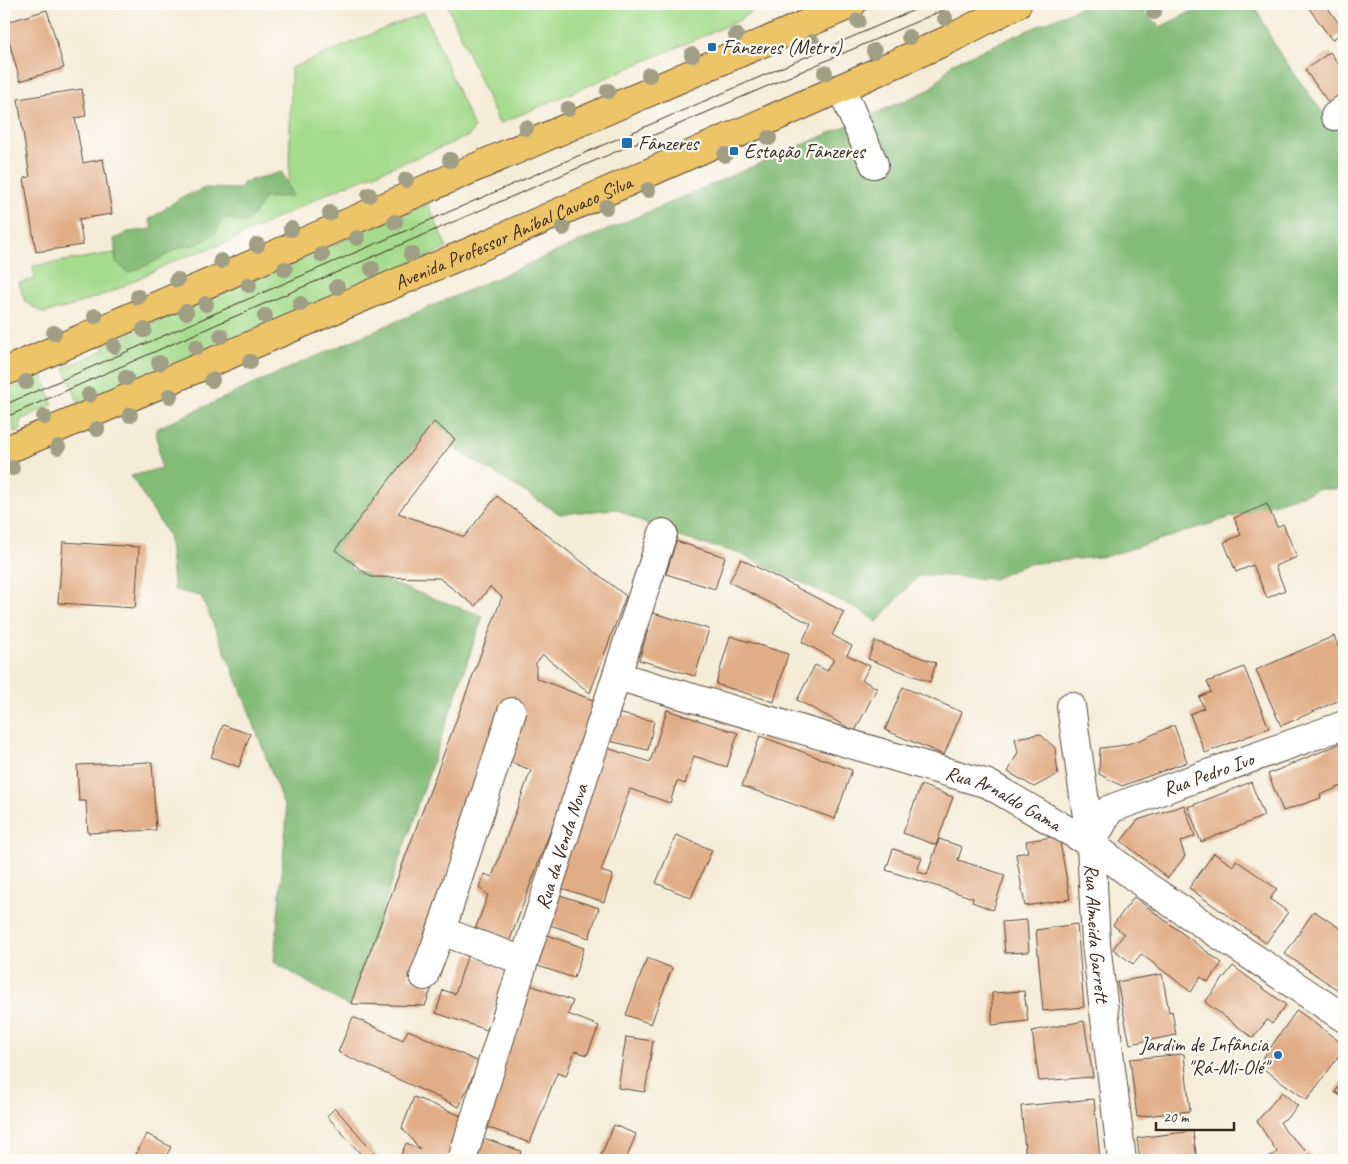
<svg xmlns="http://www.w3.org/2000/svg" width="1348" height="1164" font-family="Caveat,sans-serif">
  <rect width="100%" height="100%" fill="#fdfcf7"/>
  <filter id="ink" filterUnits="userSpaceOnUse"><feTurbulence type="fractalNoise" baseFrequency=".02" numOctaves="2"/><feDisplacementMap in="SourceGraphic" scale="10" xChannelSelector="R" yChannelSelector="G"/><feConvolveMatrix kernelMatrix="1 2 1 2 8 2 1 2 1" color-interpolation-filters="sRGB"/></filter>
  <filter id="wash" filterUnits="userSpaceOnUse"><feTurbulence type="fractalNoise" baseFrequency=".0096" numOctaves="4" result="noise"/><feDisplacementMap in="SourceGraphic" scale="20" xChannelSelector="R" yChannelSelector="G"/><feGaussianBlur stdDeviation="1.12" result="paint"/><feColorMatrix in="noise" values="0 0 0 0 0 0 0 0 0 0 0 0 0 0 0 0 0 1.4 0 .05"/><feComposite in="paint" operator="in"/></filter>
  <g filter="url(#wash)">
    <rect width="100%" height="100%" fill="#f5ecd8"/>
    <g fill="#a4db8c" stroke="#708255">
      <polygon points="447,4 757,4 755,9 738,21 499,124"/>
      <polygon points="424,12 474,128 469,136 330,192 230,241 174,261 113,291 66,308 43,313 25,302 19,283 35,279 33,266 114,253 289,180 291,68"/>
      <polygon points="428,204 447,248 79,404 64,368 104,350 103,345"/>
      <polygon points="42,374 53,405 20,420 21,430 14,432 9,390"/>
    </g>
    <g fill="#83bb78" stroke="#5f724b">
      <polygon points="1088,4 1136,4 1160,27 1207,4 1245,4 1248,8 1255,6 1276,48 1323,113 1344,111 1344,489 1317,489 1314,491 1108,556 1027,564 994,579 929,575 918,576 877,622 856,608 738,553 663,533 617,509 560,514 427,431 349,568 483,616 349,1007 274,962 287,814 240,687 201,596 174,590 168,535 131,476 161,468 156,429 287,369 931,89 953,63"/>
      <polygon points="282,172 292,196 264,198 257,210 246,223 222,217 217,232 198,244 180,247 154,262 128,273 116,261 114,239 128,232 153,229 149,220 180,198 206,188 240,189 244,182"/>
    </g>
    <g id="blocks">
      <g fill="#e1ad87">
        <polygon points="1306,4 1325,4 1344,31 1332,40"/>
        <polygon points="47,10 64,68 20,81 4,23"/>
        <polygon points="1330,52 1344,72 1344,96 1331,106 1305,70"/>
        <polygon points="82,89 86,116 75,118 83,163 103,159 112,214 79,219 83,245 36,252 24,178 30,177 18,99"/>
        <polygon points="434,422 455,439 398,513 464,537 497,496 626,596 590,693 543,655 536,663 536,678 598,702 507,948 473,935 488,895 479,888 484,874 492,877 531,770 500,758 501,728 408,978 432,987 425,1006 354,1004 351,1003 502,597 490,587 475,606 439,578 371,577 335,550"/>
        <polygon points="1267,504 1277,527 1283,524 1297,557 1275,566 1285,590 1267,598 1253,565 1236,572 1224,542 1241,535 1234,518"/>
        <polygon points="676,541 725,557 715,589 666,574"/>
        <polygon points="63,542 139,547 135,608 58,603"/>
        <polygon points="741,559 844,612 832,635 852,646 847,655 870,666 862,680 877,688 855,731 797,700 815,665 827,671 834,659 802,642 811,624 729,582"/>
        <polygon points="653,613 709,629 695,676 639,660"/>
        <polygon points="730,636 788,654 774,702 716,684"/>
        <polygon points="1334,636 1344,661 1344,698 1281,726 1256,670"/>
        <polygon points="875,641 936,663 930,682 868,659"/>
        <polygon points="1244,667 1269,728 1205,753 1190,714 1204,708 1199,697 1211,692 1207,682"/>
        <polygon points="903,687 962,712 944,755 885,730"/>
        <polygon points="667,710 738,733 727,767 694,756 685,784 677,781 670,803 630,789 601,871 613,875 604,902 555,886 601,746 650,762"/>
        <polygon points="612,712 654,721 648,750 605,740"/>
        <polygon points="223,725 250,734 239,767 211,757"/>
        <polygon points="1174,725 1187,762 1122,786 1099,774 1100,748 1119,746 1138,741"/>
        <polygon points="1040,734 1055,748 1058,774 1034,787 1008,772 1018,752 1015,738"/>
        <polygon points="760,736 852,770 835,819 742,786"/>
        <polygon points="1344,742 1344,785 1320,795 1321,798 1283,811 1268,774"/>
        <polygon points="152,762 156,830 88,833 86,801 79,801 77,765"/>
        <polygon points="1251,782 1264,816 1201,842 1188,807"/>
        <polygon points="921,785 953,797 936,845 903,833"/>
        <polygon points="1184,805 1195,836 1180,842 1185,856 1168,878 1121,841 1138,820"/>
        <polygon points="676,835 712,850 691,898 656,883"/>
        <polygon points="1059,836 1070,899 1025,906 1016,854 1028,852 1026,841"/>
        <polygon points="939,839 962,847 958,860 1005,875 993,910 972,902 973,898 886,870 893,849 922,858 917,871 927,875"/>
        <polygon points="1214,853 1233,866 1236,860 1277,889 1270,899 1288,912 1266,943 1189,888"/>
        <polygon points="554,893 599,908 589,938 544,923"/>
        <polygon points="1134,897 1222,963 1208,982 1201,977 1191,992 1141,954 1133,964 1113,949 1124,934 1113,925"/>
        <polygon points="1314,911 1344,931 1344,994 1285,954"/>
        <polygon points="1027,920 1029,952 1005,953 1002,922"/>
        <polygon points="1077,924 1084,1007 1043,1011 1036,930"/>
        <polygon points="542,933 584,948 574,978 532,964"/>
        <polygon points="468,954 508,967 487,1030 436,1013 443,990 455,994"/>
        <polygon points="647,958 672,968 651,1024 626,1015"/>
        <polygon points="1233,966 1286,1005 1272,1024 1267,1020 1253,1038 1205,1002"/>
        <polygon points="1162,974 1169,1012 1172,1011 1176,1035 1130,1044 1117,982"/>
        <polygon points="525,983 573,1001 568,1014 599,1026 587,1055 575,1051 566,1076 557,1073 530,1143 479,1124"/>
        <polygon points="1024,991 1028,1021 992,1025 992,993"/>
        <polygon points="1297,1010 1344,1045 1344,1049 1307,1100 1258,1065"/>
        <polygon points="353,1017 403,1040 408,1030 479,1062 459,1107 338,1052"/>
        <polygon points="1084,1021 1093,1077 1039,1081 1032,1031"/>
        <polygon points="626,1037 653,1041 645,1092 618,1088"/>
        <polygon points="1184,1054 1190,1111 1137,1117 1130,1059"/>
        <polygon points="1344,1079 1344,1098 1335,1092"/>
        <polygon points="1282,1092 1298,1106 1288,1117 1280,1122 1286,1132 1317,1160 1265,1160 1277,1152 1257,1121"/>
        <polygon points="414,1097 464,1117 447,1160 399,1160 406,1143 420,1149 402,1128"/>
        <polygon points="1094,1099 1100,1159 1026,1160 1021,1106"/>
        <polygon points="335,1108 381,1160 366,1160 327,1116"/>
        <polygon points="614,1125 636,1134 626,1160 599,1160"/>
        <polygon points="1193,1131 1197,1160 1140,1160 1137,1138"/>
        <polygon points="147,1134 171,1147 164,1160 138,1160 134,1158"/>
        <polygon points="480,1137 521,1151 519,1160 471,1160"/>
      </g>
    </g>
  </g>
  <g filter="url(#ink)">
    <use href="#blocks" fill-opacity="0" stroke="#57473a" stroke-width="1"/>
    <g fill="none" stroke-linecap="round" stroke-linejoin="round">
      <g stroke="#57473a" stroke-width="30">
        <g id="minor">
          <polyline points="841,88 874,164"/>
          <polyline points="1335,116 1344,109"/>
          <path id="s1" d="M 617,676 L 988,784 L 1091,844 L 1149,888 L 1344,1018"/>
          <path id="s2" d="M 1071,706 L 1091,844 L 1096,944 L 1122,1160"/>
          <path id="s3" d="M 1091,844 L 1110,809 L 1344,725"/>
          <polyline points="441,931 524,961"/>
          <polyline points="424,976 441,931 512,712"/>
          <path id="s4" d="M 462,1160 L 524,961 L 663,533"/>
        </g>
      </g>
      <g stroke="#57473a" stroke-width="30">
        <g id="major">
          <polyline points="4,372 852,4"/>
          <path id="s5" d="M 4,451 L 476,249 L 841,88 L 948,40 L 1017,4"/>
        </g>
      </g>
      <use href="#minor" stroke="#fff" stroke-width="28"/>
      <use href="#major" stroke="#eec469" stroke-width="28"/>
      <g stroke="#3b2a1e" stroke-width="1">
        <polyline points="4,405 928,4"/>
        <polyline points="4,418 222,322 934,14 954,4"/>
      </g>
    </g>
    <g fill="#a09e84">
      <circle cx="1154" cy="12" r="8"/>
      <circle cx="945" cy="18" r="8"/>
      <circle cx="858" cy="21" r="8"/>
      <circle cx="736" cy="35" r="8"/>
      <circle cx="909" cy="37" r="8"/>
      <circle cx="812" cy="42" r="8"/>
      <circle cx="874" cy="51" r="8"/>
      <circle cx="692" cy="55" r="8"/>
      <circle cx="825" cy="73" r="8"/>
      <circle cx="649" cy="75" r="8"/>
      <circle cx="608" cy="91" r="8"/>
      <circle cx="568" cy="109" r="8"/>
      <circle cx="526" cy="128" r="8"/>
      <circle cx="769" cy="138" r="8"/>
      <circle cx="725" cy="155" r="8"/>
      <circle cx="450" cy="160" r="8"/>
      <circle cx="406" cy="180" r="8"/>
      <circle cx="648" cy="190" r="8"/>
      <circle cx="369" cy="195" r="8"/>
      <circle cx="606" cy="207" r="8"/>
      <circle cx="330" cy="213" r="8"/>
      <circle cx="395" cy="222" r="8"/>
      <circle cx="563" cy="228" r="8"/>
      <circle cx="291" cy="229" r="8"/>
      <circle cx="357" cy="238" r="8"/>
      <circle cx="257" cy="245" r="8"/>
      <circle cx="411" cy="254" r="8"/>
      <circle cx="322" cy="255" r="8"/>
      <circle cx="221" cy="261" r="8"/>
      <circle cx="285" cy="269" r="8"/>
      <circle cx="372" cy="269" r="8"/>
      <circle cx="177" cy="280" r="8"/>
      <circle cx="249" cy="285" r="8"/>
      <circle cx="337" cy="287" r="8"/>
      <circle cx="138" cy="297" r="8"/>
      <circle cx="206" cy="304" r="8"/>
      <circle cx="300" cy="304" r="8"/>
      <circle cx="186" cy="312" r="8"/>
      <circle cx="95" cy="316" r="8"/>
      <circle cx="265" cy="316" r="8"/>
      <circle cx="144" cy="330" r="8"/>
      <circle cx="54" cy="333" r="8"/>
      <circle cx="221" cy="336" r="8"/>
      <circle cx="114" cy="346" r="8"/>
      <circle cx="196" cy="347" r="8"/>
      <circle cx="250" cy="362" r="8"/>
      <circle cx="159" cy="363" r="8"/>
      <circle cx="126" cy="378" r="8"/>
      <circle cx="212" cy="380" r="8"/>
      <circle cx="26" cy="382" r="8"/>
      <circle cx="89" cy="395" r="8"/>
      <circle cx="170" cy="396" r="8"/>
      <circle cx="130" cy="415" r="8"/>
      <circle cx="44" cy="417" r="8"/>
      <circle cx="97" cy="429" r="8"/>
      <circle cx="58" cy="447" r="8"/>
      <circle cx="12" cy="468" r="8"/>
    </g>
  </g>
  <g fill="#1f6fb2" stroke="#fdfcf7" stroke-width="2">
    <rect x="707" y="42" width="10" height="10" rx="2.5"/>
    <rect x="621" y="137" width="12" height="12" rx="2.5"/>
    <rect x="729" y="146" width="10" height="10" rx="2.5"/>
    <circle cx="1278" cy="1055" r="5"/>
  </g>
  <g text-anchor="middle" stroke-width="4.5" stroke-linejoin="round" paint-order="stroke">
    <g font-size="20" fill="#3b2a1e" stroke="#fdfcf7" text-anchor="start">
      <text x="722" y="54">Fânzeres (Metro)</text>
      <text x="638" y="150">Fânzeres</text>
      <text x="744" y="158">Estação Fânzeres</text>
      <text x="1268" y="1051" text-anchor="end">Jardim de Infância<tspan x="1268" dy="23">"Rá-Mi-Olé"</tspan></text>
    </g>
    <g font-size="20" fill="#3b2a1e" stroke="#fdfcf7">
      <text dy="7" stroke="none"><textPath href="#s5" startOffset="554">Avenida Professor Aníbal Cavaco Silva</textPath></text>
      <text dy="7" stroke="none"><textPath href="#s3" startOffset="144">Rua Pedro Ivo</textPath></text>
      <text dy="7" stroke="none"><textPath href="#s1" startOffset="406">Rua Arnaldo Gama</textPath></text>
      <text dy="7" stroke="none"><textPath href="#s4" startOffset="329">Rua da Venda Nova</textPath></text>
      <text dy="7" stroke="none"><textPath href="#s2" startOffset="229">Rua Almeida Garrett</textPath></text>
    </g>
  </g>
  <rect width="1348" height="1164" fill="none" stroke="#fdfcf7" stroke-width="20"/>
  <path d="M1156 1122v8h78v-8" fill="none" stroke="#3b2a1e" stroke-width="2.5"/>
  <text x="1163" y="1122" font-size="15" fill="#3b2a1e" stroke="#fdfcf7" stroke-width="4" paint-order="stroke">20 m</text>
</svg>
